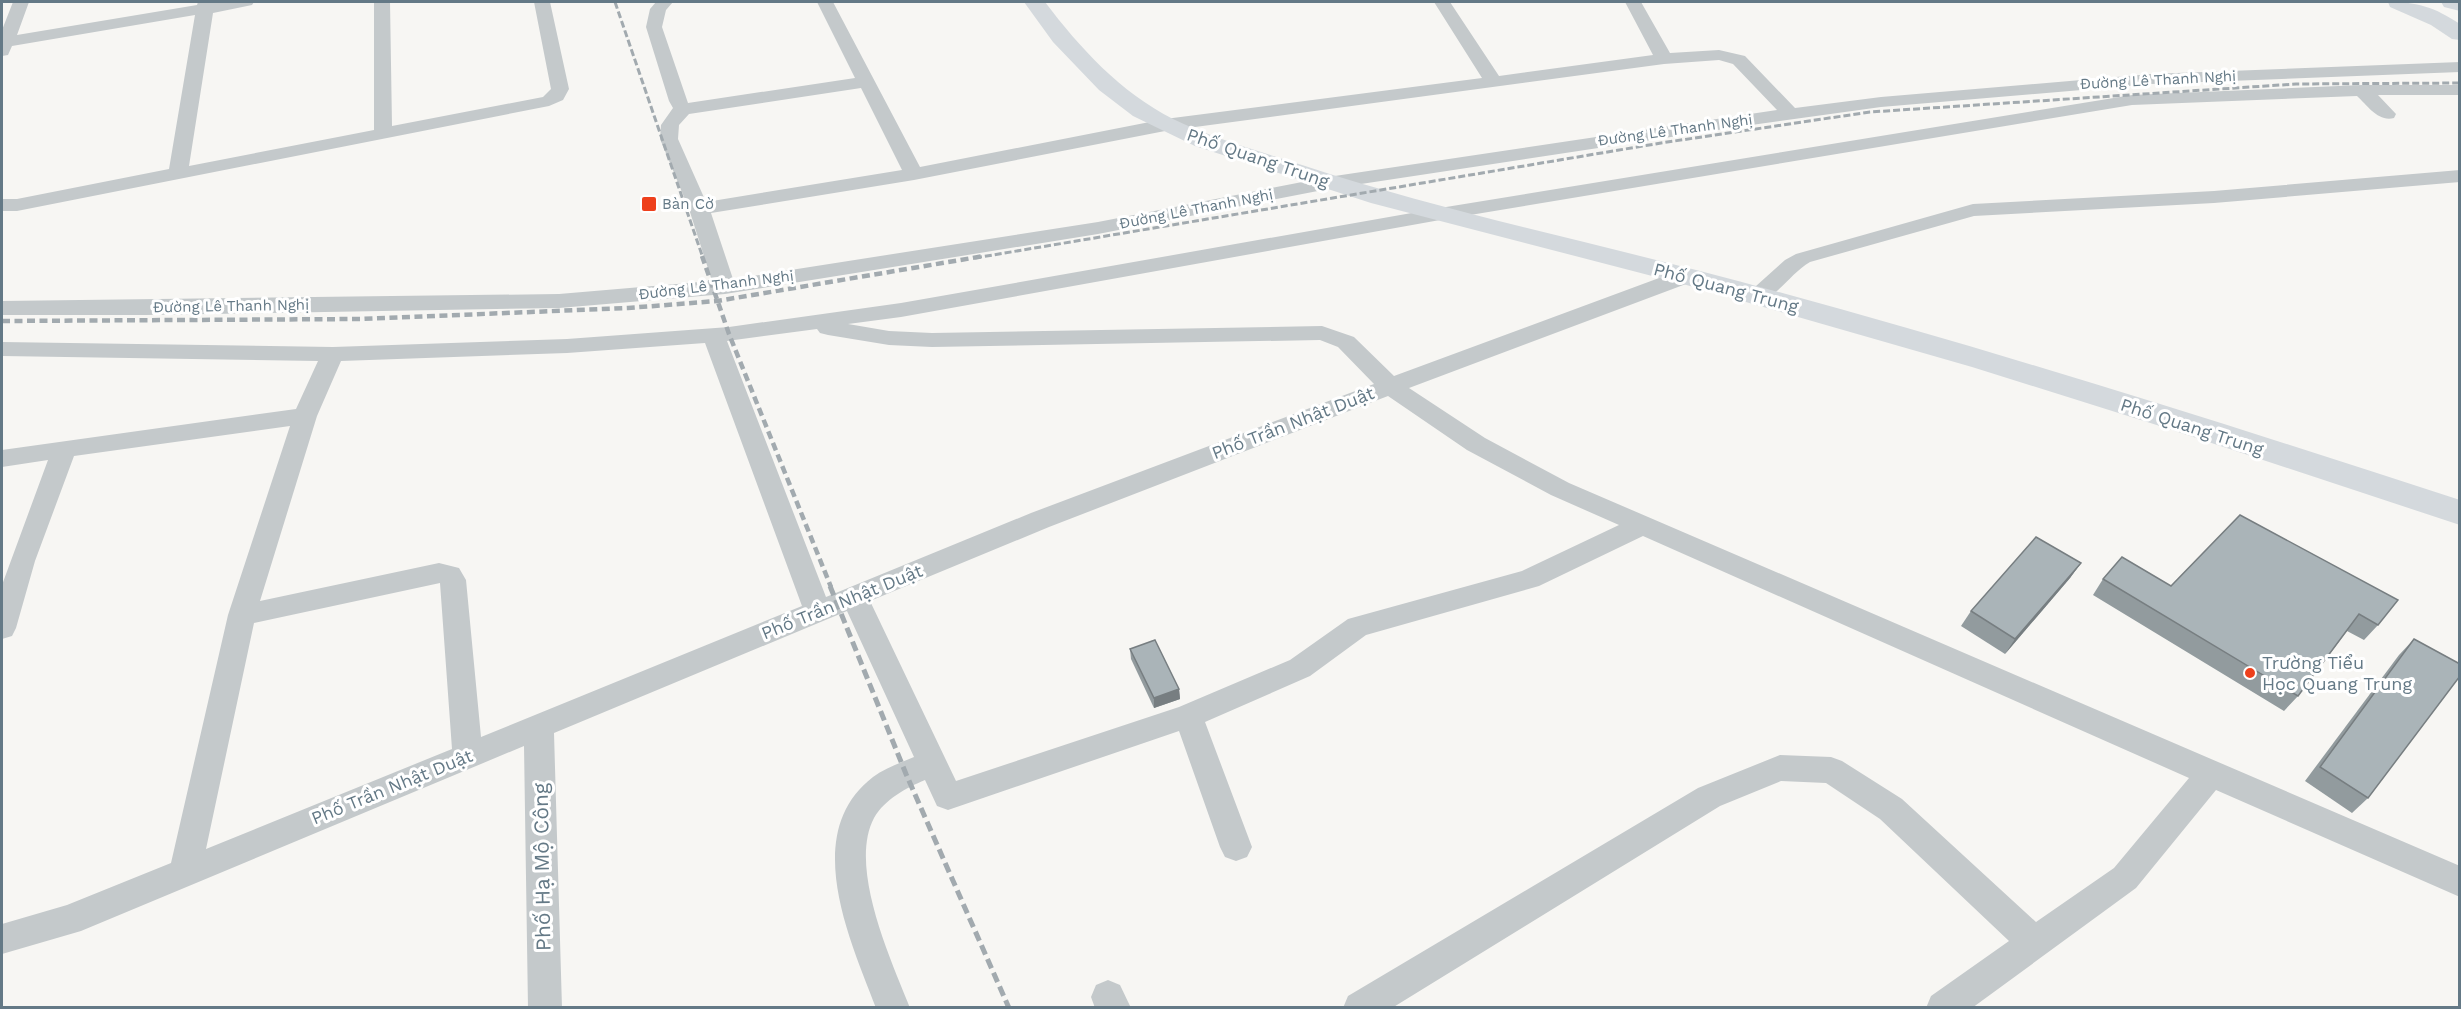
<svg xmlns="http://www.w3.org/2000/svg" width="2461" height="1009" font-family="'Work Sans',sans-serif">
  <rect width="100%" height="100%" fill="#f7f6f3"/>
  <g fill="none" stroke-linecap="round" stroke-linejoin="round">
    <g fill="#c4c9cb" fill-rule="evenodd">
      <polygon points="13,2 29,2 17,35 197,5 198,2 254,2 252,5 213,13 189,166 374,130 374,2 390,2 392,126 543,97 551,89 534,2 550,2 569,89 563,100 549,106 17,211 2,211 2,199 17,199 169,169 195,15 12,46 8,55 2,56 2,30"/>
      <path d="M 656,2 L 673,2 L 666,10 L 662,27 L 688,103 L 855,78 L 817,2 L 833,2 L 920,167 L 1165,119 L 1482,78 L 1434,2 L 1450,2 L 1499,76 L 1653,55 L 1625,2 L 1641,2 L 1670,53 L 1719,50 L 1745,56 L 1795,108 L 1881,97 L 2151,74 L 2460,62 L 2460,72 L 2151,84 L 1881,107 L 1737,127 L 1328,189 L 1098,234 L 725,294 L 559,308 L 146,315 L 2,315 L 2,301 L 559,294 L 712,281 L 689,209 L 660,139 L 661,125 L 673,108 L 669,101 L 646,27 L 650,9 ZM 1719,60 L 1733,64 L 1777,110 L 1328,177 L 1098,222 L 733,279 L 711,213 L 914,180 L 1165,131 L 1664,64 ZM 861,88 L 902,170 L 706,202 L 678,139 L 679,125 L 689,114 Z"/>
      <path d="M 2362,85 L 2460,85 L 2460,95 L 2378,95 L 2396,114 L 2394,118 C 2378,122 2368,106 2357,96 L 2132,105 L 1440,220 L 901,317 L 848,324 L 889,331 L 932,333 L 1322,326 L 1354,337 L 1394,376 L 1678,271 L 1686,270 L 1694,271 L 1697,276 L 1694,281 L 1409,388 L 1485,438 L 1569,483 L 2460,866 L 2460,897 L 2216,790 L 2136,888 L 1972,1008 L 1926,1008 L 1931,996 L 2009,941 L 1880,819 L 1826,783 L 1781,781 L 1720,806 L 1392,1008 L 1343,1008 L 1348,996 L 1698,788 L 1780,755 L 1831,757 L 1842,761 L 1902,799 L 2036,922 L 2114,868 L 2189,778 L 1643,536 L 1539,586 L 1366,635 L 1310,676 L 1205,722 L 1252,847 L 1247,857 L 1236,861 L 1225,857 L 1220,847 L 1179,731 L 948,810 L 937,806 L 925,780 C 906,788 885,799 874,818 C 848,867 891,960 910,1008 L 876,1008 C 850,940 800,833 873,777 C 885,768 900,763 914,757 L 847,611 L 554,733 L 562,1008 L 528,1008 L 524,746 L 81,931 L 2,954 L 2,924 L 67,905 L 171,863 L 228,615 L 290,426 L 74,456 L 35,561 L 16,628 L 12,636 L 2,639 L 2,585 L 48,460 L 2,467 L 2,450 L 296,409 L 318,361 L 2,356 L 2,342 L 333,347 L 567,339 L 729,327 L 901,303 L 1440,208 L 2132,95 ZM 817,329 L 820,333 L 828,335 L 889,345 L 932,347 L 1320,340 L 1338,347 L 1374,384 L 1031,513 L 826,597 L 727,341 ZM 705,343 L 802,606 L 481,737 L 466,580 L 459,568 L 439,563 L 260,601 L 317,416 L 341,361 L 567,353 ZM 1388,396 L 1467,450 L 1551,495 L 1619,525 L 1522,571 L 1348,619 L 1290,660 L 1179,707 L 956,781 L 870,601 L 1049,527 ZM 440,583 L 452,749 L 206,849 L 254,623 Z"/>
      <path d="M 2460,170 L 2460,182 L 2214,203 L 1974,216 L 1810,262 C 1793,272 1780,292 1764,300 C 1759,302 1754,301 1749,300 L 1746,295 L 1785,260 L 1796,254 L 1973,204 L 2214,191 Z"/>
      <polygon points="1108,980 1120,985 1131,1008 1095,1008 1091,997 1096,985"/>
    </g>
    <g fill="#d4d9dd" fill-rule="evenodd">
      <path d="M 2388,2 C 2418,2 2434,7 2460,24 L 2460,40 L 2452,39 L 2431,25 L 2390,7 Z"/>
      <polygon points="2441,2 2460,2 2460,11 2444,7"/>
    </g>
    <path fill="#d4d9dd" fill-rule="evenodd" d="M 1024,2 L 1045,2 C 1080,48 1120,92 1173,119 C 1214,139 1259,151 1302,165 C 1433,208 1567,237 1700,271 C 1956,338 2208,418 2460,500 L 2460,525 L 2163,427 L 1972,367 L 1683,284 L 1371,203 L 1195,146 L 1133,116 L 1099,90 L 1053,42 Z"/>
    <g stroke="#a2aaaf" stroke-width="3" stroke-dasharray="7 3" stroke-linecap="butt">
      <polyline points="615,2 703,258"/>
      <polyline points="975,258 1661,143 1870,112 2296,84 2460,83"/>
    </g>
    <g stroke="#a2aaaf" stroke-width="4.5" stroke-dasharray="8 4.5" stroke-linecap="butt">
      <polyline points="702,256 729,334 831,587"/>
      <polyline points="2,321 360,319 628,308 717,301 984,256"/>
    </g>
    <polyline stroke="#a2aaaf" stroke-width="5" stroke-dasharray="10 5" stroke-linecap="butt" points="830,586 906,774 1009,1008"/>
  </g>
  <g fill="#929b9e">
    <polygon points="2240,515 2378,625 2364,640 2347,631 2298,696 2284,711 2093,595 2103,579 2171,586"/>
    <polygon points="2081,563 2070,578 2005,654 1961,626 1971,611"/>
    <polygon points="2414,639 2368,798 2352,813 2305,781 2399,655"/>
    <polygon points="1130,649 1179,689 1180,699 1154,708 1131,659"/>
  </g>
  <g fill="#777e81">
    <polygon points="2081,563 2070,578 2005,654 2015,639"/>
    <polygon points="1179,689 1180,699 1154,708 1154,698"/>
  </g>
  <g fill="#aab4b8" stroke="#777e81" stroke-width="1.5">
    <polygon points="2240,515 2398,600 2378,625 2359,614 2298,696 2103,579 2122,557 2171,586"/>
    <polygon points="2036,537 2081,563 2015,639 1971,611"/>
    <polygon points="2414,639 2460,664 2460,676 2368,798 2320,767"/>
    <polygon points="1155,640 1179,689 1154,698 1130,649"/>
  </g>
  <g fill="#ee401c" stroke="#fff" stroke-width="2">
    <rect x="641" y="196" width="16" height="16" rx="3"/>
    <circle cx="2250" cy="673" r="6"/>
  </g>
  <g text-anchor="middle" stroke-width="6" stroke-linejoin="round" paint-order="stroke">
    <g font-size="15" fill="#647986" stroke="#fff">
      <text transform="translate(2158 80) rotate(-3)" y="5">Đường Lê Thanh Nghị</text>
      <text transform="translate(1675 130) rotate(-8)" y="5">Đường Lê Thanh Nghị</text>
      <text transform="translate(1196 209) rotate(-11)" y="5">Đường Lê Thanh Nghị</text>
      <text transform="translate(716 285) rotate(-7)" y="5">Đường Lê Thanh Nghị</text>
      <text transform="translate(231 306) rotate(-1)" y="5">Đường Lê Thanh Nghị</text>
    </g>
    <g font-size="15" fill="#647986" stroke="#fff" text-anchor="start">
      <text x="662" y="209">Bàn Cờ</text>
    </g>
    <g font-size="18" fill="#647986" stroke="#fff">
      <text transform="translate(1258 158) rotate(19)" y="6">Phố Quang Trung</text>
      <text transform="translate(1726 288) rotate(15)" y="6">Phố Quang Trung</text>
      <text transform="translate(1293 423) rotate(-21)" y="6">Phố Trần Nhật Duật</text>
      <text transform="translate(2192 427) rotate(18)" y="6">Phố Quang Trung</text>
      <text transform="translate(842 602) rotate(-22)" y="6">Phố Trần Nhật Duật</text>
      <text transform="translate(392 787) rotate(-22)" y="6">Phố Trần Nhật Duật</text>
    </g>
    <g font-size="18" fill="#647986" stroke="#fff" text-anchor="start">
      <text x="2262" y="669">Trường Tiểu<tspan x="2262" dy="21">Học Quang Trung</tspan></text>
    </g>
    <g font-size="21" fill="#647986" stroke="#fff">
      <text transform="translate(542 867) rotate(-91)" y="7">Phố Hạ Mộ Công</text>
    </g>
  </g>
  <rect width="2461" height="1009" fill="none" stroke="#647986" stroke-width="6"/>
</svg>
